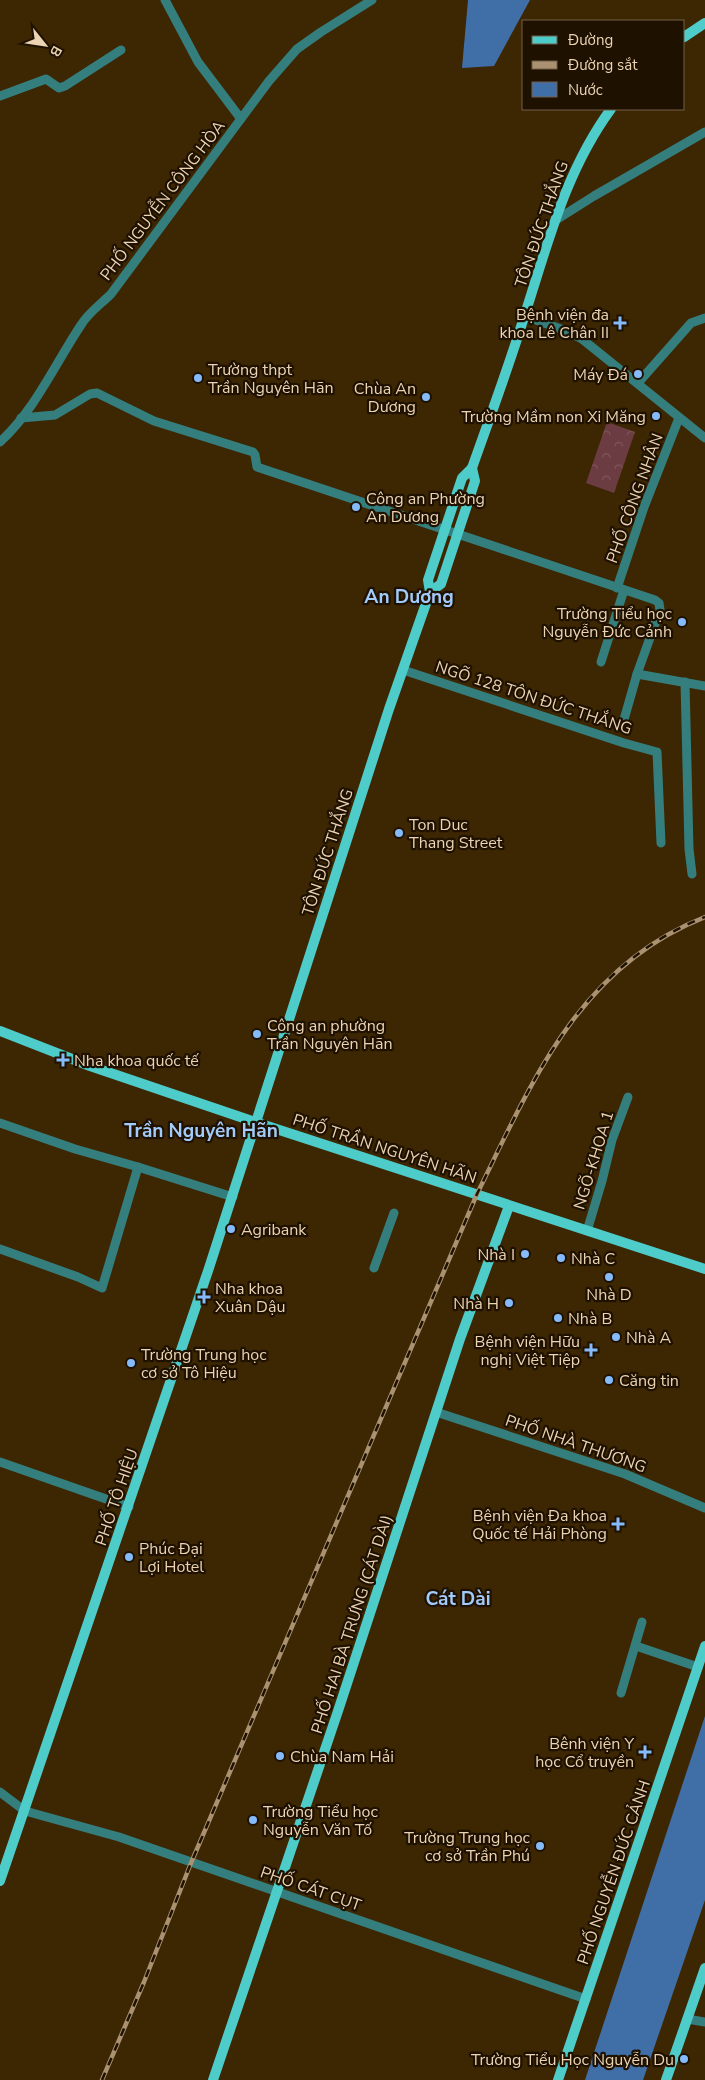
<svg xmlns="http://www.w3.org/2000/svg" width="705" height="2080" font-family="'Nunito Sans',sans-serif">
  <defs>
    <pattern id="forest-crowns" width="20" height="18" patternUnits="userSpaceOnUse" patternTransform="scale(1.25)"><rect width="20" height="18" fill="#6b3c41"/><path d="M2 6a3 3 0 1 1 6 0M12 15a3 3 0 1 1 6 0" fill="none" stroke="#80575a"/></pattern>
  </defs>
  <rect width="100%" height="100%" fill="#3d2602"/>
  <polygon fill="url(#forest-crowns)" points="607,422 635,432 614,493 586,483"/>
  <g fill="#406fa7">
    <polygon points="468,0 530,0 494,66 462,68"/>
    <polygon points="705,1716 705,1900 643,2080 585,2080"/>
  </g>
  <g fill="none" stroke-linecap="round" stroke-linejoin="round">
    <g stroke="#347f7d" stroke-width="9">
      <polyline points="165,0 198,62 241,119"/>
      <polyline points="0,96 46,79 59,88 65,86 121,50"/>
      <polyline points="556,220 594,196 705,132"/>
      <polyline points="525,316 569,332 582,339 705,438"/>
      <polyline points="638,383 691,323 705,318"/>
      <polyline points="21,418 55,415 90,394 97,393 154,421 253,452 255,455 257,467 655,600 659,603 660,610 637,674 623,723"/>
      <path d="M 0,442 C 35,410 55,364 81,325 C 88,313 101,304 111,294 L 269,81 L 297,49 L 321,32 L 372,0"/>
      <polyline points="617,588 644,507 679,418"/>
      <polyline points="601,662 624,590"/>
      <polyline points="403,670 624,743 657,752 661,843"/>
      <polyline points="637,674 705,686"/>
      <polyline points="685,682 689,849 692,874"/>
      <polyline points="0,1123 75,1149 138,1167 233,1197"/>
      <polyline points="587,1231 602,1181 612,1140 628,1097"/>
      <polyline points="0,1249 78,1277 102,1288 138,1167"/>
      <polyline points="374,1268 394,1213"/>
      <polyline points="436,1412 625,1474 705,1508"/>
      <polyline points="0,1462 129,1507"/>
      <polyline points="636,1646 698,1667"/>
      <polyline points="621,1693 642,1622"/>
      <polyline points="0,1792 25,1811 119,1837 586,1999"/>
      <polyline points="687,2019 705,2022"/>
    </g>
    <g stroke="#4dccca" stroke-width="10">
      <polyline points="684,37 705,23"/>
      <polyline points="430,592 441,584 475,481 472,468"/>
      <polyline points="0,1031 90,1066 255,1122 705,1269"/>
      <path d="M 0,1881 L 208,1271 L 389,709 L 430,592 L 428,580 L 462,478 L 472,468 C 490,417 509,366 525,314 C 548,243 566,170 611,109"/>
      <polyline points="213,2080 338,1711 460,1339 509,1206"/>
      <polyline points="558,2080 705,1646"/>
      <polyline points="666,2080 705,1968"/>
    </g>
    <g stroke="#a99171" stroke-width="4.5">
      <path id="rail" d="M 102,2080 L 144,1982 L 191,1863 L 477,1194 C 532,1082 579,966 705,917"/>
    </g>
    <use href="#rail" stroke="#1f1100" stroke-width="2.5" stroke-dasharray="8" stroke-linecap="butt"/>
  </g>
  <g fill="#86bbfb" stroke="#1f1100" stroke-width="2">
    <path d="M617.5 315.5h5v5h5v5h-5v5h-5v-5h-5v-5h5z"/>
    <circle cx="638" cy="374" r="5"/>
    <circle cx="198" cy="378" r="5"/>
    <circle cx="426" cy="397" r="5"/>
    <circle cx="656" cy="416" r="5"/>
    <circle cx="356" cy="507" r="5"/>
    <circle cx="682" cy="622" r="5"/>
    <circle cx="399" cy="833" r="5"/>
    <circle cx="257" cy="1034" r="5"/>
    <path d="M60.5 1052.5h5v5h5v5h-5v5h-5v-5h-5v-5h5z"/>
    <circle cx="231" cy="1229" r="5"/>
    <circle cx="525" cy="1254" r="5"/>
    <circle cx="561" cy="1258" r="5"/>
    <circle cx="609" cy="1277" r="5"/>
    <path d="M201.5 1289.5h5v5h5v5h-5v5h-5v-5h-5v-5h5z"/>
    <circle cx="509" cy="1303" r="5"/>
    <circle cx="558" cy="1318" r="5"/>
    <circle cx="616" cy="1337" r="5"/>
    <path d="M588.5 1342.5h5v5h5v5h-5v5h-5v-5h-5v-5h5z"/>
    <circle cx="131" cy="1363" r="5"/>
    <circle cx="609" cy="1380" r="5"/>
    <path d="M615.5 1516.5h5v5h5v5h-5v5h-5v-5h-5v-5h5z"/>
    <circle cx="129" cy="1557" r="5"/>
    <path d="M642.5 1744.5h5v5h5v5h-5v5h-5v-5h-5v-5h5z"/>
    <circle cx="280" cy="1756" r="5"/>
    <circle cx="253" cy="1820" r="5"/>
    <circle cx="540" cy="1846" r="5"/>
    <circle cx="684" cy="2059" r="5"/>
  </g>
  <g text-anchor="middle" stroke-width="4.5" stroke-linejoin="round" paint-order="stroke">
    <g font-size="16" fill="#ebd3b4" stroke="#1f1100">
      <text transform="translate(162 200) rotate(-53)" y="6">PHỐ NGUYỄN CÔNG HÒA</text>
      <text transform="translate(541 224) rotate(-71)" y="6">TÔN ĐỨC THẮNG</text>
      <text transform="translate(634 498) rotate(-70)" y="6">PHỐ CÔNG NHÂN</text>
      <text transform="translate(534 697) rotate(18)" y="6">NGÕ 128 TÔN ĐỨC THẮNG</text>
      <text transform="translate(327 852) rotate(-72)" y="6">TÔN ĐỨC THẮNG</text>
      <text transform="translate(385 1148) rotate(18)" y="6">PHỐ TRẦN NGUYÊN HÃN</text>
      <text transform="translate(593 1160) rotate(-73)" y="6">NGÕ-KHOA 1</text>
      <text transform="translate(576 1443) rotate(19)" y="6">PHỐ NHÀ THƯƠNG</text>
      <text transform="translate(116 1497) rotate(-71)" y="6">PHỐ TÔ HIỆU</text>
      <text transform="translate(351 1624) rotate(-72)" y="6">PHỐ HAI BÀ TRƯNG (CÁT DÀI)</text>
      <text transform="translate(613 1872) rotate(-71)" y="6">PHỐ NGUYỄN ĐỨC CẢNH</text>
      <text transform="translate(311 1888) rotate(19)" y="6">PHỐ CÁT CỤT</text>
    </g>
    <g font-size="16" fill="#ebd3b4" stroke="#1f1100" text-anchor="start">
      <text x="609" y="320" text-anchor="end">Bệnh viện đa<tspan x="609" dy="18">khoa Lê Chân II</tspan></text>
      <text x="208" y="375">Trường thpt<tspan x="208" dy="18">Trần Nguyên Hãn</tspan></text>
      <text x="628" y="380" text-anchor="end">Máy Đá</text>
      <text x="416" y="394" text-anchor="end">Chùa An<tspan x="416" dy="18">Dương</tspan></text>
      <text x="646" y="422" text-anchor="end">Trường Mầm non Xi Măng</text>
      <text x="366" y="504">Công an Phường<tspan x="366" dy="18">An Dương</tspan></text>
      <text x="672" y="619" text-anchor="end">Trường Tiểu học<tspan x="672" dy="18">Nguyễn Đức Cảnh</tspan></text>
      <text x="409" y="830">Ton Duc<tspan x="409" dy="18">Thang Street</tspan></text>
      <text x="267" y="1031">Công an phường<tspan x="267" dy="18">Trần Nguyên Hãn</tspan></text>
      <text x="74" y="1066">Nha khoa quốc tế</text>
      <text x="241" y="1235">Agribank</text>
      <text x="515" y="1260" text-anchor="end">Nhà I</text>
      <text x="571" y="1264">Nhà C</text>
      <text x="215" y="1294">Nha khoa<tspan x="215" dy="18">Xuân Dậu</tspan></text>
      <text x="609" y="1300" text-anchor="middle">Nhà D</text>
      <text x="499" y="1309" text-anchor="end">Nhà H</text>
      <text x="568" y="1324">Nhà B</text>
      <text x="626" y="1343">Nhà A</text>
      <text x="580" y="1347" text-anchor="end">Bệnh viện Hữu<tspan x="580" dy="18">nghị Việt Tiệp</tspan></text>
      <text x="141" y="1360">Trường Trung học<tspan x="141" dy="18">cơ sở Tô Hiệu</tspan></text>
      <text x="619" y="1386">Căng tin</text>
      <text x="607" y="1521" text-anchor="end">Bệnh viện Đa khoa<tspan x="607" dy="18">Quốc tế Hải Phòng</tspan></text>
      <text x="139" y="1554">Phúc Đại<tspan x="139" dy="18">Lợi Hotel</tspan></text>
      <text x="634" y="1749" text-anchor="end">Bênh viện Y<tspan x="634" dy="18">học Cổ truyền</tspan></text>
      <text x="290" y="1762">Chùa Nam Hải</text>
      <text x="263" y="1817">Trường Tiểu học<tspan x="263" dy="18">Nguyễn Văn Tố</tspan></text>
      <text x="530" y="1843" text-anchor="end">Trường Trung học<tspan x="530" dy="18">cơ sở Trần Phú</tspan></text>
      <text x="674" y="2065" text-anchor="end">Trường Tiểu Học Nguyễn Du</text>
    </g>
    <g font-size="19" font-weight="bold" fill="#a2cafa" stroke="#1f1100">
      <text x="409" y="603">An Dương</text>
      <text x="201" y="1137">Trần Nguyên Hãn</text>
      <text x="458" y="1605">Cát Dài</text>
    </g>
  </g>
  <rect x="522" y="20" width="162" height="90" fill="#1f1100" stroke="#715f48"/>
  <rect x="532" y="36" width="25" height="8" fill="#4dccca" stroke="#715f48"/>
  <text x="568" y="45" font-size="15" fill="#ebd3b4">Đường</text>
  <rect x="532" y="61" width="25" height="8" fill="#a99171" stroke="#715f48"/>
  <text x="568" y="70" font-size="15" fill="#ebd3b4">Đường sắt</text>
  <rect x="532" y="82" width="25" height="15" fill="#406fa7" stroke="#715f48"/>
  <text x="568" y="95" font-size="15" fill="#ebd3b4">Nước</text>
  <g transform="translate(45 45) rotate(120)" stroke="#1f1100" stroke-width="4" paint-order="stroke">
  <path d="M0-4L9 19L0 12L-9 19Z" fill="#ebd3b4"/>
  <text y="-8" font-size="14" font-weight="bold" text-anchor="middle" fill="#ebd3b4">B</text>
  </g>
</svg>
